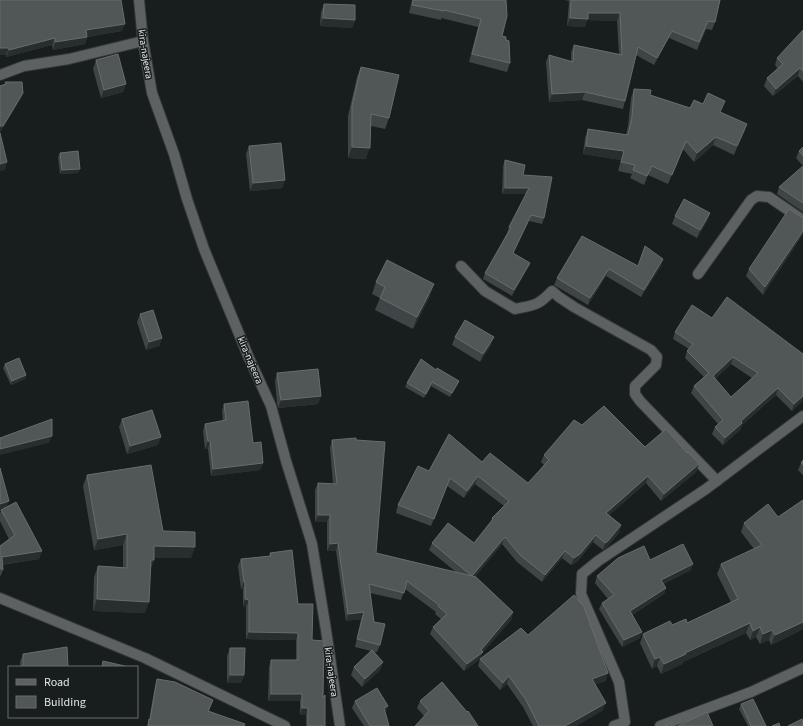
<svg xmlns="http://www.w3.org/2000/svg" width="803" height="726" font-family="'Source Sans 3',sans-serif">
  <rect width="100%" height="100%" fill="#181d1e"/>
  <g fill="none" stroke-linecap="round" stroke-linejoin="round">
    <g stroke="#34393a" stroke-width="12">
      <g id="minor">
        <polyline points="0,75 24,66 69,59 143,41"/>
        <path d="M 461,266 L 485,291 L 515,309 C 534,305 538,306 552,291 L 559,297 L 574,307 L 651,350 L 657,357 L 656,365 L 635,386 L 635,394 L 640,401 L 717,481"/>
        <polyline points="698,274 751,200 757,196 769,197 803,220"/>
        <polyline points="0,598 145,658 285,726"/>
        <polyline points="614,726 625,722 619,682 581,594 582,574 598,561 706,489 803,416"/>
        <polyline points="660,726 751,692 803,668"/>
      </g>
    </g>
    <g stroke="#34393a" stroke-width="12">
      <polyline id="tertiary" points="139,0 143,41 152,93 174,154 187,199 204,249 249,358 271,406 286,461 312,544 326,630 340,726"/>
    </g>
    <use href="#minor" stroke="#5e6161" stroke-width="10"/>
    <use href="#tertiary" stroke="#5e6161" stroke-width="10"/>
  </g>
  <g fill="#3f4546" fill-rule="evenodd">
    <polygon points="0,0 122,31 87,37 85,44 53,50 52,45 6,57 6,55 0,55"/>
    <polygon points="412,0 506,0 502,36 506,40 510,63 507,72 469,62 478,27 441,18 441,20 409,13"/>
    <polygon points="565,0 720,0 715,22 712,30 706,29 697,50 669,38 654,65 636,55 625,101 623,109 582,100 549,102 546,62 549,55 571,61 571,52 574,45 619,54 617,21 587,20 585,27 567,26 569,1"/>
    <polygon points="324,4 355,20 352,28 320,26 321,12"/>
    <polygon points="803,30 803,82 798,76 773,96 764,86 767,78 778,69 775,65 777,58"/>
    <polygon points="96,60 126,84 123,92 101,98 93,69"/>
    <polygon points="361,67 389,118 385,129 371,126 366,159 348,158 348,116 357,77"/>
    <polygon points="634,89 650,95 690,108 720,113 747,124 734,155 713,145 694,162 683,149 668,184 648,175 644,185 630,178 632,174 618,171 621,160 583,154 585,138 588,129 626,135 628,126 631,98"/>
    <polygon points="249,146 285,180 282,188 250,191 246,154"/>
    <polygon points="803,147 803,212 777,194 779,187 803,166 796,158 799,151"/>
    <polygon points="60,153 78,173 60,174 58,157"/>
    <polygon points="505,160 523,175 544,218 542,224 529,221 513,254 530,263 527,269 512,296 483,279 485,273 507,233 509,227 526,194 502,194 503,166"/>
    <polygon points="710,213 707,221 697,238 672,224 675,216"/>
    <polygon points="803,218 803,234 763,295 746,276 749,269"/>
    <polygon points="582,236 638,266 663,259 661,266 641,297 606,276 588,305 554,285 557,278"/>
    <polygon points="376,282 430,296 413,329 375,310 380,298 372,294"/>
    <polygon points="140,314 162,338 159,346 146,350 137,322"/>
    <path d="M 712,318 L 803,354 L 803,400 L 792,411 L 776,395 L 742,425 L 740,430 L 723,445 L 712,434 L 715,427 L 718,424 L 691,393 L 694,386 L 704,377 L 685,358 L 687,351 L 689,349 L 673,339 L 675,332 ZM 731,364 L 752,378 L 731,397 L 715,379 Z"/>
    <polygon points="455,337 491,345 480,362 452,345"/>
    <polygon points="5,364 26,375 25,379 11,385 3,368"/>
    <polygon points="436,370 459,381 457,385 450,397 431,386 424,398 405,387 407,383"/>
    <polygon points="277,373 321,396 318,404 278,408 277,403 275,381"/>
    <polygon points="224,404 253,443 263,463 260,470 211,476 208,449 205,449 203,431 205,424 223,421 222,411"/>
    <polygon points="122,419 158,445 127,454 119,427"/>
    <polygon points="582,425 645,447 687,453 699,464 696,472 661,501 646,483 609,515 621,525 619,533 606,548 603,550 593,542 577,562 571,565 562,558 542,582 517,562 502,544 475,577 513,612 511,620 482,653 480,659 464,671 430,634 433,627 441,619 435,614 436,612 405,589 401,600 370,593 374,622 380,645 377,652 374,652 383,662 380,670 362,687 351,675 354,667 371,651 355,647 361,619 346,621 336,551 327,551 327,522 315,522 315,490 318,483 333,484 330,448 332,440 376,553 456,572 429,550 432,543 474,543 491,522 492,518 504,506 475,484 464,498 447,486 431,526 396,513 398,505 429,471 482,462 528,483 544,465 541,462 544,455"/>
    <polygon points="803,460 803,475 798,470 801,463"/>
    <polygon points="0,468 7,507 42,551 39,559 2,565 3,570 0,577 0,546 9,539 0,521 0,513 1,511"/>
    <polygon points="87,475 163,531 191,558 154,558 154,560 150,570 145,613 93,611 94,577 98,566 123,567 123,545 94,550 83,486"/>
    <polygon points="803,500 803,629 771,645 769,640 760,644 756,637 750,640 746,633 683,662 682,664 661,674 657,666 652,669 640,643 643,634 672,625 687,623 731,602 717,574 721,564 754,549 741,532 744,523 778,517"/>
    <polygon points="270,553 298,604 312,640 323,697 325,726 306,726 306,715 300,715 300,701 268,701 269,667 271,660 296,660 296,640 246,639 246,607 243,606 243,589 241,589 238,566 241,559 269,556"/>
    <polygon points="650,560 691,570 663,584 666,588 664,594 632,615 640,638 622,647 599,609 602,603 608,599 595,583 597,576"/>
    <polygon points="528,635 606,681 595,684 603,710 576,726 533,726 523,707 507,684 500,690 478,666 480,659"/>
    <polygon points="230,648 244,675 241,683 227,683 227,656"/>
    <polygon points="23,654 68,667 20,667 20,662"/>
    <polygon points="157,679 213,700 209,711 244,726 147,726 149,720 155,686"/>
    <polygon points="355,701 388,706 385,712 389,726 364,726 352,708"/>
    <polygon points="420,701 478,726 424,716 417,708"/>
    <polygon points="741,704 766,726 748,726 739,709"/>
  </g>
  <g fill="#282e2f">
    <polygon points="588,13 620,13 617,21 587,20 585,27 567,26 570,18"/>
    <polygon points="323,18 355,20 352,28 320,26"/>
    <polygon points="125,24 122,31 87,37 85,44 53,50 55,42 86,30"/>
    <polygon points="672,31 669,38 654,65 657,58"/>
    <polygon points="55,38 52,45 6,57 9,50"/>
    <polygon points="0,48 9,48 6,55 0,55"/>
    <polygon points="800,68 798,76 773,96 776,89"/>
    <polygon points="126,84 123,92 101,98 104,90"/>
    <polygon points="585,92 582,100 549,102 552,94"/>
    <polygon points="23,93 20,100 0,133 0,126"/>
    <polygon points="747,124 744,133 734,155 737,146"/>
    <polygon points="716,137 713,145 694,162 697,153"/>
    <polygon points="586,146 624,151 621,160 583,154"/>
    <polygon points="352,147 370,148 366,159 348,158"/>
    <polygon points="7,162 5,170 0,171 0,164"/>
    <polygon points="80,169 78,173 60,174 62,170"/>
    <polygon points="285,180 282,188 250,191 253,183"/>
    <polygon points="505,188 529,188 527,194 502,194"/>
    <polygon points="710,213 707,221 697,238 700,230"/>
    <polygon points="531,215 529,221 510,259 513,253"/>
    <polygon points="803,231 803,234 763,295 765,287"/>
    <polygon points="663,259 661,266 641,297 644,290"/>
    <polygon points="530,263 527,269 512,296 514,290"/>
    <polygon points="609,269 606,276 588,305 590,298"/>
    <polygon points="434,284 430,296 413,329 417,317"/>
    <polygon points="494,337 491,345 480,362 483,354"/>
    <polygon points="162,338 159,346 146,350 149,342"/>
    <polygon points="733,357 731,364 711,383 713,376"/>
    <polygon points="26,375 25,379 11,385 12,381"/>
    <polygon points="432,382 431,386 424,398"/>
    <polygon points="778,388 776,395 742,425 740,430 723,445 725,438 741,421"/>
    <polygon points="321,396 318,404 278,408 281,400"/>
    <polygon points="803,396 803,400 792,411 794,404"/>
    <polygon points="52,436 49,443 0,455 0,449"/>
    <polygon points="161,437 158,445 127,454 130,446"/>
    <polygon points="208,441 210,441 208,449 205,449"/>
    <polygon points="263,463 260,470 211,476 213,469"/>
    <polygon points="699,464 696,472 661,501 664,494"/>
    <polygon points="478,476 475,484 464,498 467,491"/>
    <polygon points="648,476 646,483 603,520 606,513"/>
    <polygon points="9,501 6,509 1,510 0,511 0,504"/>
    <polygon points="318,515 330,515 327,522 315,522"/>
    <polygon points="621,525 619,533 606,548 603,550 605,543"/>
    <polygon points="127,534 123,545 94,550 98,539"/>
    <polygon points="596,535 593,542 577,562 571,565 574,558"/>
    <polygon points="505,537 502,544 470,583 472,576"/>
    <polygon points="338,543 336,551 327,551 330,544"/>
    <polygon points="154,546 195,547 191,558 150,558"/>
    <polygon points="42,551 39,559 0,565 2,557"/>
    <polygon points="565,551 562,558 542,582 545,575"/>
    <polygon points="151,560 154,560 150,571"/>
    <polygon points="693,564 691,570 658,586 661,580"/>
    <polygon points="244,582 245,582 243,589 241,589"/>
    <polygon points="666,588 664,594 627,618 630,611"/>
    <polygon points="97,599 149,602 145,613 93,611"/>
    <polygon points="245,599 249,600 246,607 243,606"/>
    <polygon points="364,612 361,619 346,621 348,614"/>
    <polygon points="513,612 511,620 482,653 480,659 464,671 467,664 481,650"/>
    <polygon points="803,622 803,629 771,645 775,635"/>
    <polygon points="750,623 746,633 683,662 682,664 661,674 664,664 685,653"/>
    <polygon points="760,627 756,637 750,640 753,631"/>
    <polygon points="772,630 769,640 760,644 763,634"/>
    <polygon points="249,632 298,633 296,640 246,639"/>
    <polygon points="642,632 640,638 622,647 624,640"/>
    <polygon points="660,657 657,666 652,669 655,659"/>
    <polygon points="383,662 380,670 362,687 365,679"/>
    <polygon points="608,673 606,681 589,687 592,679"/>
    <polygon points="230,675 244,675 241,683 227,683"/>
    <polygon points="509,676 507,684 500,690 503,683"/>
    <polygon points="271,694 302,694 300,701 268,701"/>
    <polygon points="606,703 603,710 576,726 565,726"/>
    <polygon points="388,706 385,713 384,708"/>
    <polygon points="302,708 308,708 306,715 300,715"/>
  </g>
  <g fill="#515657" stroke="#676d6d" fill-rule="evenodd">
    <polygon points="0,0 121,0 125,24 86,30 87,37 55,42 55,38 9,50 9,48 0,48"/>
    <polygon points="413,0 506,0 507,16 502,36 506,37 506,40 509,41 510,63 472,54 481,19 444,10 444,11 412,5"/>
    <polygon points="571,0 720,0 715,22 708,21 699,42 672,31 657,58 638,47 625,101 585,92 552,94 549,55 573,62 574,45 622,55 620,13 588,13 588,19 570,18"/>
    <polygon points="324,4 355,5 355,20 323,18"/>
    <polygon points="803,30 803,71 800,68 776,89 767,78 783,64 777,58"/>
    <polygon points="118,54 126,84 104,90 96,60"/>
    <polygon points="361,67 399,75 389,118 371,114 370,148 352,147 352,106"/>
    <polygon points="5,82 22,82 23,93 3,126 0,126 0,86 6,84"/>
    <polygon points="634,89 651,90 650,95 690,108 694,100 703,104 708,93 725,101 720,112 747,124 737,146 716,137 697,153 686,141 672,175 652,166 647,176 633,170 635,165 621,162 624,151 586,146 588,129 628,135 632,117"/>
    <polygon points="0,133 7,162 0,164"/>
    <polygon points="281,143 285,180 253,183 249,146"/>
    <polygon points="803,147 803,156 799,151"/>
    <polygon points="78,151 80,169 62,170 60,153"/>
    <polygon points="505,160 525,165 523,175 552,177 544,218 531,215 513,253 530,263 514,290 485,273 511,228 509,227 529,188 505,188"/>
    <polygon points="803,166 803,203 779,187"/>
    <polygon points="684,199 710,213 700,230 675,216"/>
    <polygon points="789,209 803,218 803,231 765,287 749,269"/>
    <polygon points="582,236 638,266 645,246 663,259 644,290 609,269 590,298 557,278"/>
    <polygon points="387,260 434,284 417,317 380,298 385,287 376,282"/>
    <path d="M 727,297 L 803,354 L 803,396 L 794,404 L 778,388 L 741,421 L 742,423 L 725,438 L 715,427 L 723,420 L 694,386 L 709,373 L 687,351 L 693,344 L 675,332 L 692,305 L 712,318 ZM 733,357 L 758,373 L 731,397 L 713,376 Z"/>
    <polygon points="153,310 162,338 149,342 140,314"/>
    <polygon points="465,320 494,337 483,354 455,337"/>
    <polygon points="19,358 26,375 12,381 5,364"/>
    <polygon points="421,359 436,370 437,368 459,381 452,393 432,382 426,394 407,383"/>
    <polygon points="318,369 321,396 281,400 280,395 277,373"/>
    <polygon points="248,401 253,443 261,442 263,463 213,469 210,441 208,441 205,424 226,420 224,404"/>
    <polygon points="604,406 645,447 666,429 687,453 688,452 699,464 664,494 648,476 606,513 621,525 608,541 605,543 596,535 580,554 574,558 565,551 545,575 520,555 505,537 472,576 476,577 513,612 481,650 483,652 467,664 433,627 447,614 438,606 439,605 407,581 404,593 369,584 374,622 385,624 380,645 357,639 364,612 348,614 338,543 330,544 330,515 318,515 318,483 337,484 332,440 356,438 356,440 385,442 376,553 472,576 432,543 448,523 474,543 493,519 492,518 509,501 478,476 467,491 450,478 434,519 398,505 418,466 429,471 449,434 482,462 490,453 528,483 549,460 544,455 574,420 582,425"/>
    <polygon points="152,410 161,437 130,446 122,419"/>
    <polygon points="52,419 52,436 0,449 0,438"/>
    <polygon points="803,460 803,465 801,463"/>
    <polygon points="151,465 163,531 195,532 195,547 154,546 154,560 151,560 149,602 97,599 98,566 127,568 127,534 98,539 87,475"/>
    <polygon points="0,468 9,501 0,504"/>
    <polygon points="803,500 803,622 775,635 772,630 763,634 760,627 753,631 750,623 685,653 686,654 664,664 660,657 655,659 643,634 670,621 672,625 686,619 687,623 738,599 721,564 762,545 744,523 768,504 778,517"/>
    <polygon points="16,502 42,551 2,557 3,570 0,568 0,546 15,535 1,510"/>
    <polygon points="683,544 693,564 661,580 666,588 630,611 642,632 624,640 602,603 614,595 597,576 618,558 644,546 650,560"/>
    <polygon points="292,550 298,604 313,604 312,640 324,641 323,697 325,695 325,726 308,726 308,708 302,708 302,694 271,694 271,660 298,660 298,633 249,632 249,600 245,599 245,582 244,582 241,559 271,556 270,553"/>
    <polygon points="574,595 584,607 608,673 592,679 606,703 576,720 565,726 539,726 526,700 509,676 503,683 480,659 521,628 528,635"/>
    <polygon points="67,647 68,667 23,667 23,654"/>
    <polygon points="230,648 245,648 244,675 230,675"/>
    <polygon points="372,650 383,662 365,679 354,667"/>
    <polygon points="103,661 129,667 102,667"/>
    <polygon points="157,679 175,682 213,700 208,711 245,724 244,726 148,726 149,719 150,720"/>
    <polygon points="442,682 467,712 468,711 478,726 415,726 429,711 420,701"/>
    <polygon points="377,688 388,706 384,708 389,726 370,726 355,701"/>
    <polygon points="753,699 766,726 751,726 741,704"/>
    <polygon points="707,712 713,726 678,726"/>
    <polygon points="802,719 803,721 803,726 788,726"/>
    <polygon points="671,723 672,726 665,726"/>
    <polygon points="779,723 780,726 772,726"/>
  </g>
  <g text-anchor="middle" stroke-width="3" stroke-linejoin="round" paint-order="stroke">
    <g font-size="10" fill="#e1e5e5" stroke="#181d1e">
      <text transform="translate(146 54) rotate(81)" y="4">kira-najeera</text>
      <text transform="translate(251 360) rotate(67)" y="4">kira-najeera</text>
      <text transform="translate(332 672) rotate(82)" y="4">kira-najeera</text>
    </g>
  </g>
  <rect x="8" y="666" width="130" height="52" fill="#181d1e" stroke="#686d6e"/>
  <rect x="16" y="679" width="20" height="6" fill="#5e6161" stroke="#686d6e"/>
  <text x="44" y="686" font-size="12" fill="#e1e5e5">Road</text>
  <rect x="16" y="696" width="20" height="12" fill="#515657" stroke="#686d6e"/>
  <text x="44" y="706" font-size="12" fill="#e1e5e5">Building</text>
</svg>
